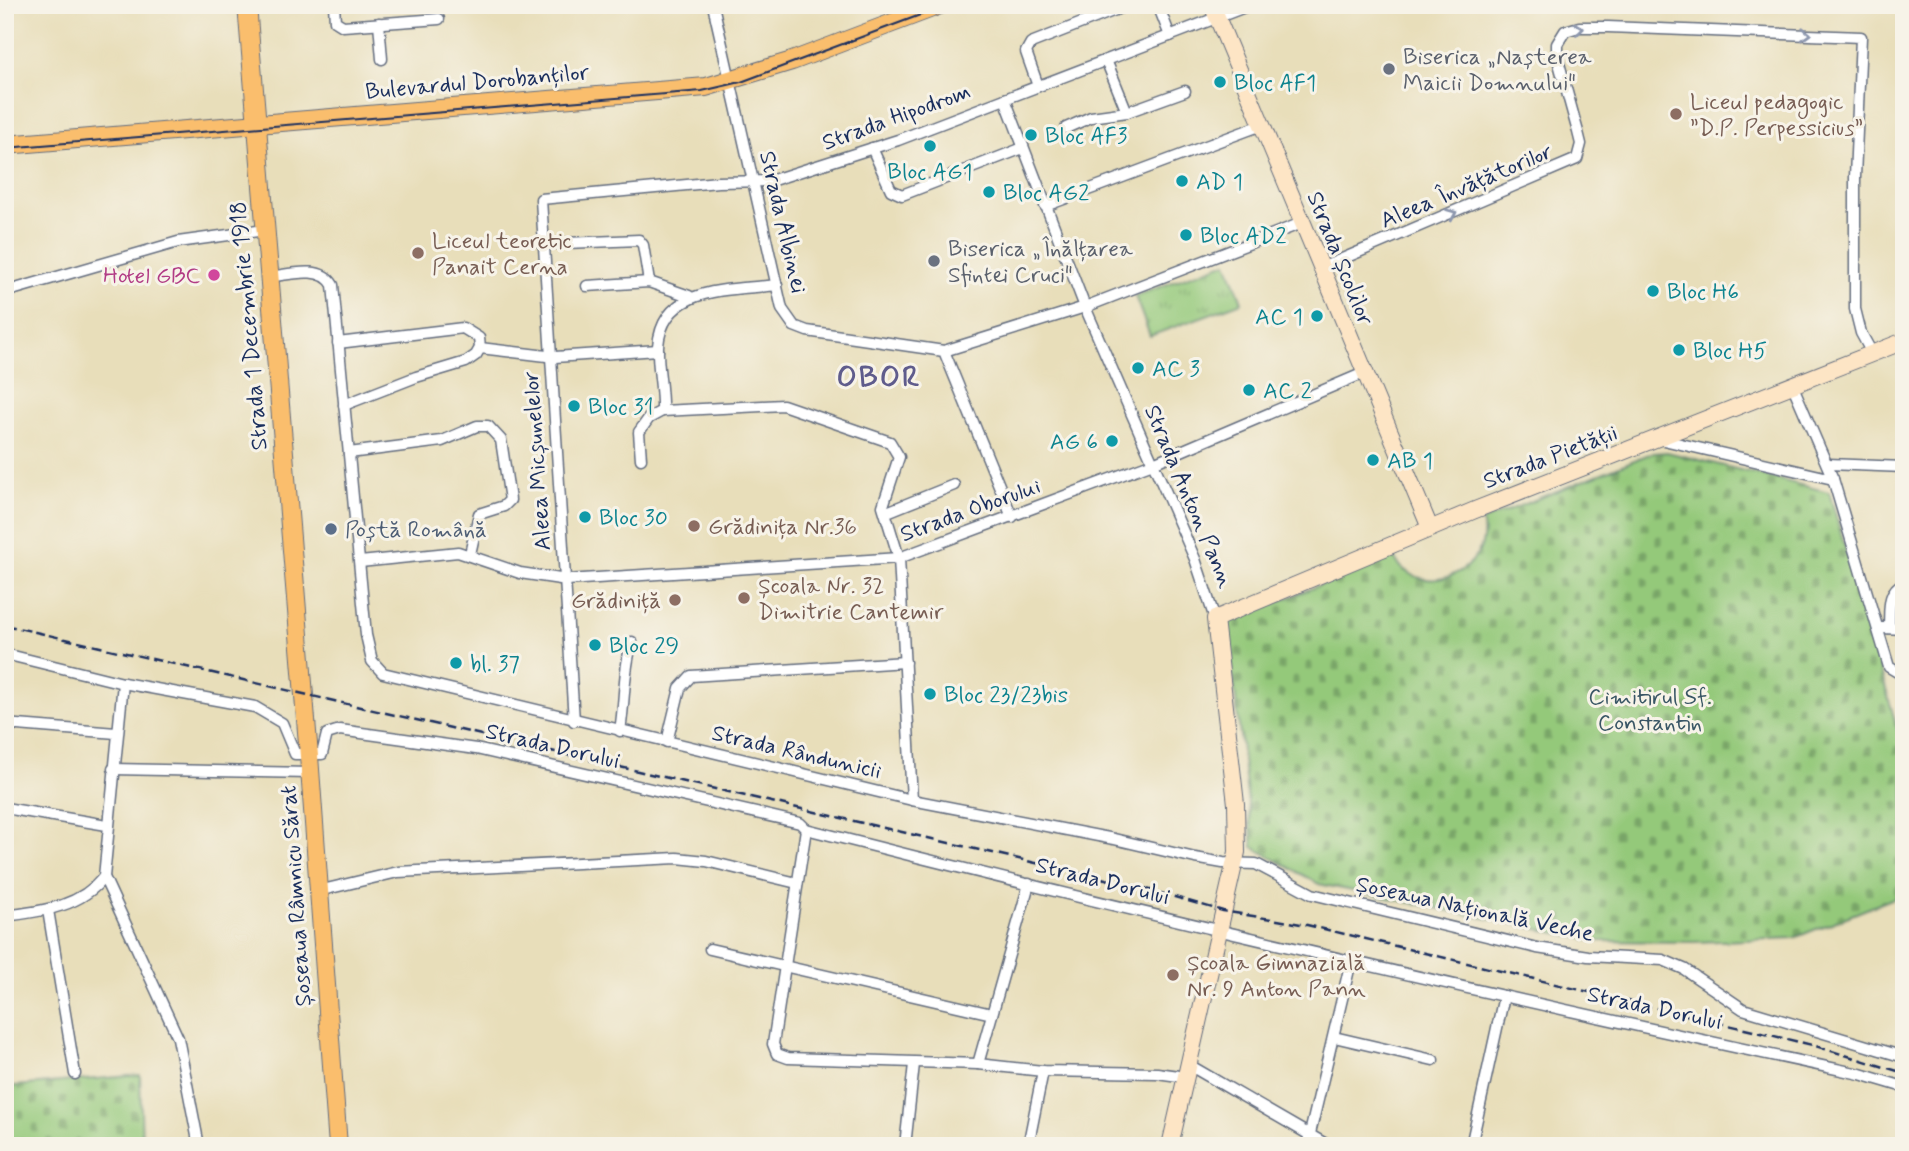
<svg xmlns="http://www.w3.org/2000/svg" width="1909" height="1151" font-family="Mynerve,sans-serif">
  <defs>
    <pattern id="grass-tufts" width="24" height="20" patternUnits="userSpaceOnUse" patternTransform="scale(1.75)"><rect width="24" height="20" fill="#94c97a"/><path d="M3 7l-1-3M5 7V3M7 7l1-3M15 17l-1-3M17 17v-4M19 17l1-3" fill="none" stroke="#78a467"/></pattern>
    <pattern id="cemetery-stones" width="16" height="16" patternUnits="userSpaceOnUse" patternTransform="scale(1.75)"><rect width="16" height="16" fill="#94c97a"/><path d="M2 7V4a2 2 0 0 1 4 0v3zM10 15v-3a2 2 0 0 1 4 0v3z" fill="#78a467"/></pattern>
  </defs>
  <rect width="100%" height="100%" fill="#f7f3e8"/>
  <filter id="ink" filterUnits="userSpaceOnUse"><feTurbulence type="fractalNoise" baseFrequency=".0143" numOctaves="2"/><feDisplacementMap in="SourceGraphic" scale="14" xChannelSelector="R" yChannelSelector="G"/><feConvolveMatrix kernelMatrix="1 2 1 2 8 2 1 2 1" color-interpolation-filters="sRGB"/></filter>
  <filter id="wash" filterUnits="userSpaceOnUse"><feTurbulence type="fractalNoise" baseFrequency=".00686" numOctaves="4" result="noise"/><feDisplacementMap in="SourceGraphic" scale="28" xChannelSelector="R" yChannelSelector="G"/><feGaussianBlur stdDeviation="1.57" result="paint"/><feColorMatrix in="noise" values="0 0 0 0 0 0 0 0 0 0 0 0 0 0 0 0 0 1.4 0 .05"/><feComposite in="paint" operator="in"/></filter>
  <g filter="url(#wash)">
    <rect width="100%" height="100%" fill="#e8deba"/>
    <polygon fill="url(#grass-tufts)" stroke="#587c6c" stroke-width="2" points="1227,262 1242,302 1150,336 1135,296"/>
    <g fill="url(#cemetery-stones)" stroke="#587c6c" stroke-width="2">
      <path d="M 1667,452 L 1829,492 L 1904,752 L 1904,894 L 1794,938 L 1695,942 L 1596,941 L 1319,884 L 1253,847 L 1227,622 L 1393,556 C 1421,605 1495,569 1482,521 L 1652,453 Z"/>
      <polygon points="140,1075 142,1146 5,1146 5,1087"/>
    </g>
  </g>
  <g filter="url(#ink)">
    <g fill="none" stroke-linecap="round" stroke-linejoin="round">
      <g stroke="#636c7e" stroke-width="13">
        <g id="street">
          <polyline points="334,5 335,21 343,26 439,19"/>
          <polyline points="713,5 782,309 794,326 807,331 944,351 1012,517"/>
          <polyline points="1158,5 1170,36"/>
          <polyline points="524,6 533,5"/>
          <polyline points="379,23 382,59"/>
          <polyline points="1106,60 1127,112"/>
          <polyline points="1038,86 1026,52 1031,43 1128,5"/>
          <polyline points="1005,99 1085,307 1195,559 1215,619"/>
          <polyline points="1066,128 1091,117 1127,112 1185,91"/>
          <polyline points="872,148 891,190 902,195 1023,148"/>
          <polyline points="1045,206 1262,125"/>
          <polyline points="542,244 639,240 643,245 649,282"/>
          <polyline points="1321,268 1577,159 1581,144 1578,132 1557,56 1557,44 1565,31 1579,27 1608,27 1861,37 1855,177 1855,309 1861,333 1873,355"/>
          <path d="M 268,277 C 288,275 321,264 333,285 L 366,635 L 372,661 L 383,673 L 912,800 L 1114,839 L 1195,858 L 1223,863 L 1256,864 L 1312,894 L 1537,948 L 1588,956 L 1663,960 L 1684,969 L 1743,1009 L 1904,1057"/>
          <path d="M 777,285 C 731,291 663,284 658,346 C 657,367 663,389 662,411 L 783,405 L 890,442 L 899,457 L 883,506 L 899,558 L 912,800"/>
          <polyline points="587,286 649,282 689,296"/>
          <polyline points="5,292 178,242 265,230"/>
          <polyline points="338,343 463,328 479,338 480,348 476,355 466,362 416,377 344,405"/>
          <polyline points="480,348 555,357 658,350"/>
          <polyline points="944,351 1085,307 1302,223"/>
          <polyline points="1792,384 1833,479 1889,667 1904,676"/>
          <polyline points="1659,439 1833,479"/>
          <polyline points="349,453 442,441 477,426 488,426 501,440 510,500 504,506 479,514 470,554"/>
          <polyline points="641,459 639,432 649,418 662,411"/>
          <polyline points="1828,464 1904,467"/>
          <polyline points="887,512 954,485"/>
          <polyline points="360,562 458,552 520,573 567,580 899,558 1153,463 1364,373"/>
          <polyline points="1882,628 1904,629"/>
          <path d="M 1889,628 C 1890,611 1886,591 1904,583"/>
          <path d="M 5,654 L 123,683 L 255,707 L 282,723 L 295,754 L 322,754 L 327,734 L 340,730 L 476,749 L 800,823 L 806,829 C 1155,918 1507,999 1860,1074 L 1904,1087"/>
          <polyline points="123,683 104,877 178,1038 199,1146"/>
          <polyline points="574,721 541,199 718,182 770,181 898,140 1250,5"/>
          <polyline points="5,724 116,733"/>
          <path d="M 620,731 C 625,701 623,671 632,642"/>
          <polyline points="667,742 680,688 691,676 905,662"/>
          <polyline points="113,769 310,773"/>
          <polyline points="5,808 107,825"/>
          <polyline points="806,829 773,1044 777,1054 788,1058 978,1064 1043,1071 1157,1073 1186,1077"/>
          <polyline points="318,891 398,872 677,858 706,861 797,883"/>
          <polyline points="48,910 75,1074"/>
          <path d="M 5,916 C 42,911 79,908 104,877"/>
          <polyline points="710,949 992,1014"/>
          <polyline points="1334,1037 1433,1060"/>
          <polyline points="978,1064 1029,884"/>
          <polyline points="1189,1065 1329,1146"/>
          <polyline points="1472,1141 1498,1146"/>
          <polyline points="905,1146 914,1064"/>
          <polyline points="1028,1146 1043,1071"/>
          <polyline points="1307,1146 1351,961"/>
          <polyline points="1471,1146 1504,996"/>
        </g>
      </g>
      <g stroke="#636c7e" stroke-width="18">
        <g id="secondary">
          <polyline points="1212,5 1430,528"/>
          <polyline points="1170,1146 1237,852 1236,804 1215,619 1475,510 1904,341"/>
        </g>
      </g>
      <g stroke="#636c7e" stroke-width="20">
        <g id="primary">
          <polyline points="247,5 309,756 338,1146"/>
          <polyline points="5,145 706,87 792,61 940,5"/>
        </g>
      </g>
      <use href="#street" stroke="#fff" stroke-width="10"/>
      <use href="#secondary" stroke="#fde5c5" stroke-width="16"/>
      <use href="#primary" stroke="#fabe6d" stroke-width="18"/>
      <polyline stroke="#1b2f5e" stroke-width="2" points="5,148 702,91 741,82 947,5"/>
      <polyline stroke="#1b2f5e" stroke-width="2.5" stroke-dasharray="10 5" stroke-linecap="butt" points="5,625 1140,887 1223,911 1307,925 1812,1045 1904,1073"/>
    </g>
    <defs><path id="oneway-chevron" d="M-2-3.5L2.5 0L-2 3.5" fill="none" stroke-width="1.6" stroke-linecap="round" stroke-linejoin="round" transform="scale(1.75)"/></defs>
    <g stroke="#8d97ae">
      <use href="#oneway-chevron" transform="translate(1579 29) rotate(-7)"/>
      <use href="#oneway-chevron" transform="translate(1806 34) rotate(2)"/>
      <use href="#oneway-chevron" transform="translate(1452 214) rotate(-23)"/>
    </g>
  </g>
  <g fill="#6b7280" stroke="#f7f3e8" stroke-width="2.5">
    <circle cx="1389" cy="69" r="7"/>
    <circle cx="934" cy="261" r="7"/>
  </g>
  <g fill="#0f9aa8" stroke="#f7f3e8" stroke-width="2.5">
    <circle cx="1220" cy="82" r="7"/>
    <circle cx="1031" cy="135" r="7"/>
    <circle cx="930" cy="146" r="7"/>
    <circle cx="1182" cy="181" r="7"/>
    <circle cx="989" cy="192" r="7"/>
    <circle cx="1186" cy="235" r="7"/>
    <circle cx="1653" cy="291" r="7"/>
    <circle cx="1317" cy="316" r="7"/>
    <circle cx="1679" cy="350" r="7"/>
    <circle cx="1138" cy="368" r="7"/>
    <circle cx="1249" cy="390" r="7"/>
    <circle cx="574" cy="406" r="7"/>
    <circle cx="1112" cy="441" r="7"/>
    <circle cx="1373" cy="460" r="7"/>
    <circle cx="585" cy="517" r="7"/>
    <circle cx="595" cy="645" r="7"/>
    <circle cx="456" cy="663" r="7"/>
    <circle cx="930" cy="694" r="7"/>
  </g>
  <g fill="#8d6e63" stroke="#f7f3e8" stroke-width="2.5">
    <circle cx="1676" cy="114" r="7"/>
    <circle cx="418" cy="253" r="7"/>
    <circle cx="694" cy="526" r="7"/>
    <circle cx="744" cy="598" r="7"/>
    <circle cx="675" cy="600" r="7"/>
    <circle cx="1173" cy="975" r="7"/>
  </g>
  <circle fill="#d1479c" stroke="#f7f3e8" stroke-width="2.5" cx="214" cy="275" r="7"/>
  <circle fill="#5c6f8a" stroke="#f7f3e8" stroke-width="2.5" cx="331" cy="529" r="7"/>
  <g text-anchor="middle" stroke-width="6" stroke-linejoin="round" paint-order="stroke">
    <g font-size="23" fill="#5b616d" stroke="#f7f3e8" text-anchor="start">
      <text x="1403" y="64">Biserica „Nașterea<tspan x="1403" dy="26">Maicii Domnului"</tspan></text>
      <text x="948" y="256">Biserica „Înălțarea<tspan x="948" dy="26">Sfintei Cruci"</tspan></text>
    </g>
    <g font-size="23" fill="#1b2f5e" stroke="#f7f3e8">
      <text transform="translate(477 81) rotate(-5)" y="8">Bulevardul Dorobanților</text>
      <text transform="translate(896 116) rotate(-20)" y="8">Strada Hipodrom</text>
      <text transform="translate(1466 185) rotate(-23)" y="8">Aleea Învățătorilor</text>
      <text transform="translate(784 222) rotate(77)" y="8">Strada Albinei</text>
      <text transform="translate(1341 258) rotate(68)" y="8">Strada Școlilor</text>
      <text transform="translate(248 326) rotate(-95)" y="8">Strada 1 Decembrie 1918</text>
      <text transform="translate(1550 456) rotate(-21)" y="8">Strada Pietății</text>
      <text transform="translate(536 461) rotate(-94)" y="8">Aleea Micșunelelor</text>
      <text transform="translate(1190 496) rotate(67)" y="8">Strada Anton Pann</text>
      <text transform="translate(970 509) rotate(-20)" y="8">Strada Oborului</text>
      <text transform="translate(553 745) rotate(13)" y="8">Strada Dorului</text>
      <text transform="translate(797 751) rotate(13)" y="8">Strada Rândunicii</text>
      <text transform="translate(1103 880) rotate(14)" y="8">Strada Dorului</text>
      <text transform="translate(295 896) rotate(-94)" y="8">Șoseaua Râmnicu Sărat</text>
      <text transform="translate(1475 908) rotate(12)" y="8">Șoseaua Națională Veche</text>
      <text transform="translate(1655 1007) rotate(12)" y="8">Strada Dorului</text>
    </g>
    <g font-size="23" fill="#0d838f" stroke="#f7f3e8" text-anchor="start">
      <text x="1234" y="90">Bloc AF1</text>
      <text x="1045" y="143">Bloc AF3</text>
      <text x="930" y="179" text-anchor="middle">Bloc AG1</text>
      <text x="1196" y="189">AD 1</text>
      <text x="1003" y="200">Bloc AG2</text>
      <text x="1200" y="243">Bloc AD2</text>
      <text x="1667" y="299">Bloc H6</text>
      <text x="1303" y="324" text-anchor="end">AC 1</text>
      <text x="1693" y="358">Bloc H5</text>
      <text x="1152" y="376">AC 3</text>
      <text x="1263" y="398">AC 2</text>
      <text x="588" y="414">Bloc 31</text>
      <text x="1098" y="449" text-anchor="end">AG 6</text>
      <text x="1387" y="468">AB 1</text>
      <text x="599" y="525">Bloc 30</text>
      <text x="609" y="653">Bloc 29</text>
      <text x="470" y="671">bl. 37</text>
      <text x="944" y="702">Bloc 23/23bis</text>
    </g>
    <g font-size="23" fill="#785e54" stroke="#f7f3e8" text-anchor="start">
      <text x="1690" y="109">Liceul pedagogic<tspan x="1690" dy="26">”D.P. Perpessicius”</tspan></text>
      <text x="432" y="248">Liceul teoretic<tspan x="432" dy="26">Panait Cerna</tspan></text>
      <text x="708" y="534">Grădinița Nr.36</text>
      <text x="758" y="593">Școala Nr. 32<tspan x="758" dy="26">Dimitrie Cantemir</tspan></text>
      <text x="661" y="608" text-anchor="end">Grădiniță</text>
      <text x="1187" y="970">Școala Gimnazială<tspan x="1187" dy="26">Nr. 9 Anton Pann</tspan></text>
    </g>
    <g font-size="23" fill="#b23c85" stroke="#f7f3e8" text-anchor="end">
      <text x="200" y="283">Hotel GBC</text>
    </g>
    <g font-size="23" fill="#4e5e75" stroke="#f7f3e8" text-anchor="start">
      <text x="345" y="537">Poștă Română</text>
    </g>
    <g font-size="23" fill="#395665" stroke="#f7f3e8">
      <text x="1650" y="704">Cimitirul Sf.<tspan x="1650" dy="26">Constantin</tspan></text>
    </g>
    <g font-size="30" font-weight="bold" letter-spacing="2" fill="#5f5c8c" stroke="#f7f3e8">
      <text x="879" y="386">OBOR</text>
    </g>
  </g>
  <rect width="1909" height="1151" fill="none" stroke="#f7f3e8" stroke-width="28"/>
</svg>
